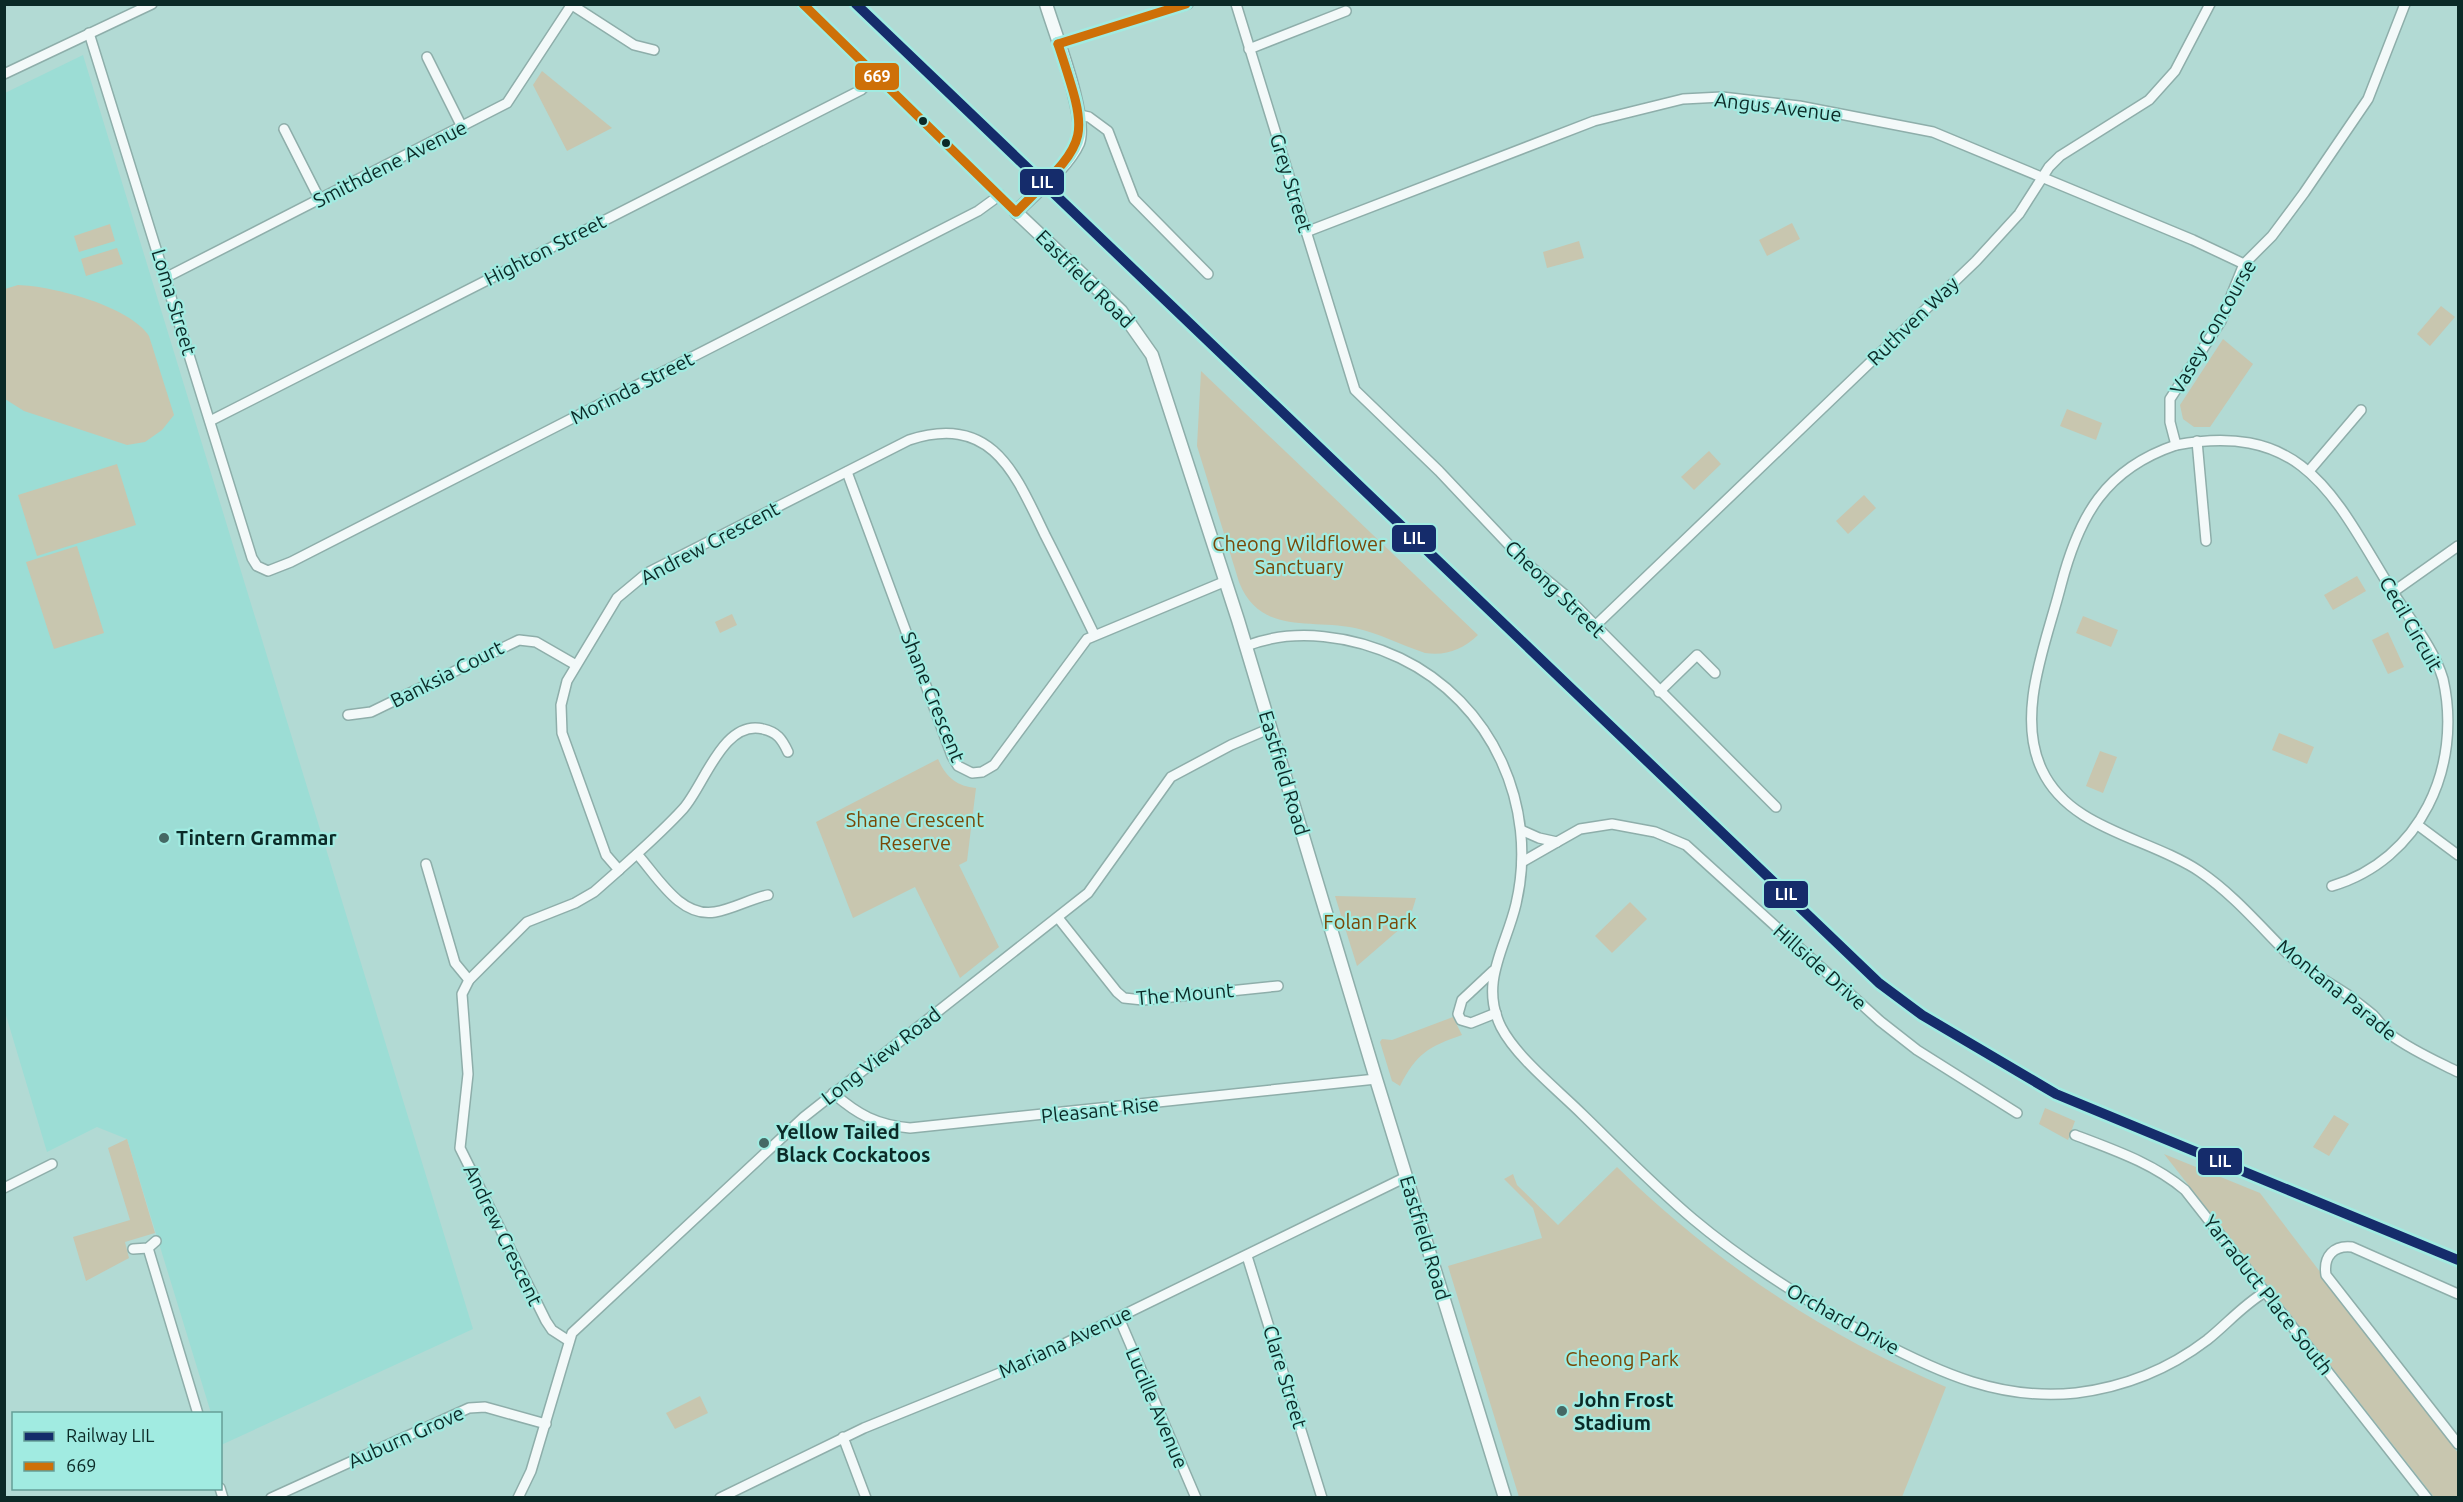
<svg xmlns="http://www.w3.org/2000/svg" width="2463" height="1502" font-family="Ubuntu,sans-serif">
  <rect width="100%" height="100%" fill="#b2dad4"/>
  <polygon fill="#9cddd5" points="83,55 473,1329 221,1445 220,1414 211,1413 127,1139 97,1127 47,1152 5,1012 5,93"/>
  <g fill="#c8c6af">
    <polygon points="542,71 612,128 567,151 533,85"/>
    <polygon points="1792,223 1800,239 1767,256 1759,240"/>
    <polygon points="110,224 115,241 79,252 74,236"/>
    <polygon points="1579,241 1584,258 1547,268 1543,252"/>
    <polygon points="117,248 123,264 86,276 81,259"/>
    <path d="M 18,285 C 53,286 129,306 149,336 L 174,415 L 162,430 L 145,442 L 127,445 L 24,411 L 5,399 L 5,289 Z"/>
    <polygon points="2441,306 2455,317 2430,346 2417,334"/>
    <polygon points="2223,339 2253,364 2210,427 2194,427 2183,419 2180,405"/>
    <path d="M 1201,371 L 1478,635 C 1462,650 1446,656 1425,653 C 1401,645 1379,633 1355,628 C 1309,619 1260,635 1239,582 L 1197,446 Z"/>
    <polygon points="2067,409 2102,423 2096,440 2060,426"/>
    <polygon points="1709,451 1721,464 1694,490 1681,477"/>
    <polygon points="117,464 136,525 37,556 18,495"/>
    <polygon points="1864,495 1876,508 1848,534 1836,521"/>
    <polygon points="77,546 104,633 54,649 26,562"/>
    <polygon points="2357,576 2366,591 2333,610 2324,595"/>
    <polygon points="732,614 737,625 720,633 715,622"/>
    <polygon points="2083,616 2118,630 2111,647 2076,633"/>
    <polygon points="2388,632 2404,667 2388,674 2372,640"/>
    <polygon points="2279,733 2314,747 2307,764 2272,750"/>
    <polygon points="2100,751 2117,757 2103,793 2086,786"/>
    <path d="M 938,759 C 946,777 956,786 976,788 L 967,861 L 959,865 L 999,947 L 960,978 L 915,887 L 853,918 L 816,822 Z"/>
    <polygon points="1335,896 1416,898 1409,921 1357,966"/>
    <polygon points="1630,902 1647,919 1612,953 1595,936"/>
    <path d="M 1453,1017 L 1462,1035 C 1428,1047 1417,1053 1400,1086 L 1392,1081 L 1380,1042 L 1382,1039 L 1392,1040 Z"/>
    <polygon points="2045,1108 2075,1121 2068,1140 2039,1124"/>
    <polygon points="2334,1115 2349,1124 2329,1156 2313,1147"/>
    <polygon points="127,1139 155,1233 125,1242 129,1258 86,1281 73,1237 130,1220 108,1148"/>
    <polygon points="2164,1154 2260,1193 2458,1453 2458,1497 2434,1497"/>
    <path d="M 1617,1167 C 1713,1261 1822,1334 1946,1387 L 1902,1497 L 1519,1497 L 1448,1266 L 1542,1238 L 1533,1208 L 1504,1179 L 1513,1174 L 1517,1185 L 1558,1225 Z"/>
    <polygon points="700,1396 708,1413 675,1429 666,1413"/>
  </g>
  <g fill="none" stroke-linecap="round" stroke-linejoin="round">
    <g stroke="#8eaeaa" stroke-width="12">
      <g id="minor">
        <polyline points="802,4 1016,212"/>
        <polyline points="1236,4 1355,390 1439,471 1526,563 1565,595 1776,807"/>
        <path d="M 2405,4 L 2368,99 L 2304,193 L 2272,236 L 2244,264 L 2221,321 L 2170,399 L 2170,422 L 2176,445 C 2105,469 2079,516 2061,585 C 2047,641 2015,714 2042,770 C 2070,830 2148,837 2199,871 C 2233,894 2259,925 2288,954 C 2305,970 2329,982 2348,995 C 2356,1002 2365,1008 2373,1015 C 2379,1021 2384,1029 2391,1035 C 2411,1050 2436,1061 2458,1072"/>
        <polyline points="572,5 634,45 654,50"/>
        <polyline points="89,33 252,558 257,566 268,571 291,562 978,211 1000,195"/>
        <polyline points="1058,44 1188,4"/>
        <polyline points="1249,49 1346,11"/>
        <polyline points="427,57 462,127"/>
        <polyline points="4,74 152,4"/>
        <polyline points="1080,115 1089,117 1108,131 1134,199 1208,274"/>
        <polyline points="284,129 320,200"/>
        <polyline points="1306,232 1594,121 1683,99 1722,97 1799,106 1933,132 2193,240 2244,264"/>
        <polyline points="167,277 507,103 572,4"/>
        <polyline points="210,421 861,90 877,75"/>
        <polyline points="2197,441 2206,541"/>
        <path d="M 2176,445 C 2304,421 2334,496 2391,589 C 2409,619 2433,646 2443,679 C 2463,767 2420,860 2332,886"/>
        <polyline points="2309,471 2361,410"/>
        <polyline points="847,472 952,756 958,766 972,773 982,772 994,765 1087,639 1226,581"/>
        <polyline points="2393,592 2458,546"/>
        <polyline points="1595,626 1976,261 2019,214 2049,167 2060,156 2149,100 2175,71 2210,4"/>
        <path d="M 1246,646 C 1295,627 1353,636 1400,658 C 1492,702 1539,806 1516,904 C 1506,947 1479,982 1501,1027 C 1517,1058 1558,1090 1583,1115 C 1619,1150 1654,1186 1693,1219 C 1749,1266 1811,1304 1875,1339 C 1940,1373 2001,1401 2076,1393 C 2124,1387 2169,1369 2207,1340 C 2227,1324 2243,1305 2265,1292"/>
        <polyline points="1659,692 1697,655 1715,673"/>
        <polyline points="348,715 371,712 519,640 536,642 576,665"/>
        <polyline points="2419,826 2458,855"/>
        <polyline points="1521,830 1539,838 1557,842 1580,829 1612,824 1655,832 1686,845 1880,1021 1917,1050 2017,1113"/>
        <path d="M 637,854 C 657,876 680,918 715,912 C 733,909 750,899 768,895"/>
        <polyline points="1522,862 1557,842"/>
        <polyline points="426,864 455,963 469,980"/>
        <path d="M 619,870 C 640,851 663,831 683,809 C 704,786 723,719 763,729 C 777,732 782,739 788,752"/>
        <polyline points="1059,919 1117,992 1124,998 1143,1000 1278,986"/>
        <polyline points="1493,971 1462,1000 1458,1014 1461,1020 1471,1023 1496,1013"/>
        <path d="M 833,1093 C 858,1115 877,1125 910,1128 L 1376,1079"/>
        <path d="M 2075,1135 C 2114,1150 2153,1163 2185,1190 L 2427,1498"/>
        <polyline points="4,1188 52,1164"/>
        <polyline points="148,1248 198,1414"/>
        <polyline points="133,1249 148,1248 156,1241"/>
        <polyline points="1247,1256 1322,1498"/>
        <path d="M 2458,1294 L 2352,1247 C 2334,1245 2323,1256 2326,1275 L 2458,1444"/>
        <polyline points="1119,1318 1196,1498"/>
        <path d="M 569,1341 L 552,1330 L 546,1321 L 460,1148 L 468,1074 L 462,994 L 469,980 L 527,922 L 575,903 L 594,892 L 619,870 L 606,855 L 562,733 L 561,705 L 567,681 L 617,598 L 647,573 L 909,440 C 992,413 1015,473 1045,535 C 1062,568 1078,601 1094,634"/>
        <polyline points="843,1437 866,1498"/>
        <polyline points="220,1488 223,1498"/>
        <polyline points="271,1498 469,1408 485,1407 546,1424"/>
        <polyline points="518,1498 531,1471 572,1333 804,1117 1088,893 1171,777 1231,745 1271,728"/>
        <polyline points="720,1498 864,1428 1027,1362 1406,1177"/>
      </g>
    </g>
    <g stroke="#8eaeaa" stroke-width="15">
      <path id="secondary" d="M 1046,4 C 1055,34 1088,117 1078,143 C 1068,166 1035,193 1016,212 L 1121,311 L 1152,355 L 1238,620 L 1376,1079 L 1505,1498"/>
    </g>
    <use href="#minor" stroke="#f3f9f9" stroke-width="9"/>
    <use href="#secondary" stroke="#f3f9f9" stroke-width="12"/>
    <g stroke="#a1ebe1" stroke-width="14">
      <g id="bus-1">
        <polyline points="803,4 1016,212"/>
        <polyline points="1058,44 1186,4"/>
        <path d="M 1016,212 C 1090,138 1091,144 1058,44"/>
      </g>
    </g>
    <use href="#bus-1" stroke="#ce7008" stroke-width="9"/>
    <g stroke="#a1ebe1" stroke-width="15">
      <polyline id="rail-1" points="856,4 1879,983 1922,1015 2056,1094 2458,1260"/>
    </g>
    <use href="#rail-1" stroke="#152c6b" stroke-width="10"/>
  </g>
  <g fill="#0b2a27" stroke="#a1ebe1" stroke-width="2">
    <circle cx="923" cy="121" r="5"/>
    <circle cx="946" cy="143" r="5"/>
  </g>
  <g fill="#456864" stroke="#a1ebe1" stroke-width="2">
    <circle cx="164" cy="838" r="6"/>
    <circle cx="764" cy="1143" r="6"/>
    <circle cx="1562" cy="1411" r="6"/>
  </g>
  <g text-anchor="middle" stroke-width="4.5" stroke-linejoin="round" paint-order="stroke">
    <g font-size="20" fill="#0b2a27" stroke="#a1ebe1">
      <text transform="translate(1778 107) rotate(7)" y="7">Angus Avenue</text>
      <text transform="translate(390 164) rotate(-27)" y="7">Smithdene Avenue</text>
      <text transform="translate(1291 183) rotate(73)" y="7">Grey Street</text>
      <text transform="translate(545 250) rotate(-27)" y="7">Highton Street</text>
      <text transform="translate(1085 279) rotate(45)" y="7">Eastfield Road</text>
      <text transform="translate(174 302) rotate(73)" y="7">Loma Street</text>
      <text transform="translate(1913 321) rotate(-44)" y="7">Ruthven Way</text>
      <text transform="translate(2213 327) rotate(-60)" y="7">Vasey Concourse</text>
      <text transform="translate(632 388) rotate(-27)" y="7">Morinda Street</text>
      <text transform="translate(710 543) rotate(-28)" y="7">Andrew Crescent</text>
      <text transform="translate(1555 589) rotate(44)" y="7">Cheong Street</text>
      <text transform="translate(2411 624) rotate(60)" y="7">Cecil Circuit</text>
      <text transform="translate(447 674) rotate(-27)" y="7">Banksia Court</text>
      <text transform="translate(933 697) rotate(68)" y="7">Shane Crescent</text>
      <text transform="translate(1284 773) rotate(73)" y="7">Eastfield Road</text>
      <text transform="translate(1820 967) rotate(42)" y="7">Hillside Drive</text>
      <text transform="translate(2337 990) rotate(39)" y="7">Montana Parade</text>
      <text transform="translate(1185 994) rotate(-5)" y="7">The Mount</text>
      <text transform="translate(881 1056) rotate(-38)" y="7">Long View Road</text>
      <text transform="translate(1100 1110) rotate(-6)" y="7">Pleasant Rise</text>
      <text transform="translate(503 1235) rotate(64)" y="7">Andrew Crescent</text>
      <text transform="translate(1425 1238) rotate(73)" y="7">Eastfield Road</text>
      <text transform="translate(2268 1295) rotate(52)" y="7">Yarraduct Place South</text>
      <text transform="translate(1843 1319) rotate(29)" y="7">Orchard Drive</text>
      <text transform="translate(1065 1342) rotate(-25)" y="7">Mariana Avenue</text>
      <text transform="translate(1285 1377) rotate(73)" y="7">Clare Street</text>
      <text transform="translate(1157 1408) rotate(67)" y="7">Lucille Avenue</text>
      <text transform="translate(406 1437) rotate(-24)" y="7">Auburn Grove</text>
    </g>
    <g font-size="20" fill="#794807" stroke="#a1ebe1">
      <text x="1299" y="551">Cheong Wildflower<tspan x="1299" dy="23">Sanctuary</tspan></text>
      <text x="915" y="827">Shane Crescent<tspan x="915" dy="23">Reserve</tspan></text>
      <text x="1370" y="929">Folan Park</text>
      <text x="1622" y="1366">Cheong Park</text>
    </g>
    <g font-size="20" font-weight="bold" fill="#0b2a27" stroke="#a1ebe1" text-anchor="start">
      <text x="176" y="845">Tintern Grammar</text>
      <text x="776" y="1139">Yellow Tailed<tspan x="776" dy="23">Black Cockatoos</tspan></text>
      <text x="1574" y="1407">John Frost<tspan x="1574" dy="23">Stadium</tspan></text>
    </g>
  </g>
  <g stroke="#a1ebe1" stroke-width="2">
    <rect x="854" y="62" width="46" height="29" rx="6" fill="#ce7008"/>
    <rect x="1019" y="168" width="46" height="28" rx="6" fill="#152c6b"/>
    <rect x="1391" y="524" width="46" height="29" rx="6" fill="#152c6b"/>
    <rect x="1763" y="880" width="46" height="29" rx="6" fill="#152c6b"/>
    <rect x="2197" y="1147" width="46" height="29" rx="6" fill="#152c6b"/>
  </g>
  <g font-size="16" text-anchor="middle" font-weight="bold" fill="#fff">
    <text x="877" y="82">669</text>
    <text x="1042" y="188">LIL</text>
    <text x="1414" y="544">LIL</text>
    <text x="1786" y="900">LIL</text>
    <text x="2220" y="1167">LIL</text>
  </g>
  <rect width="2463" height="1502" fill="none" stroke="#0b2a27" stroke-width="12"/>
  <rect x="12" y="1412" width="210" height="78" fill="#a1ebe1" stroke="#659e97" stroke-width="1.5"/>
  <rect x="24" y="1432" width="30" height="9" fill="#152c6b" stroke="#659e97" stroke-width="1.5"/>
  <text x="66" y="1442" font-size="18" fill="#0b2a27">Railway LIL</text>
  <rect x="24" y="1462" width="30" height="9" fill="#ce7008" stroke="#659e97" stroke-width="1.5"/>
  <text x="66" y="1472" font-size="18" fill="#0b2a27">669</text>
</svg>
